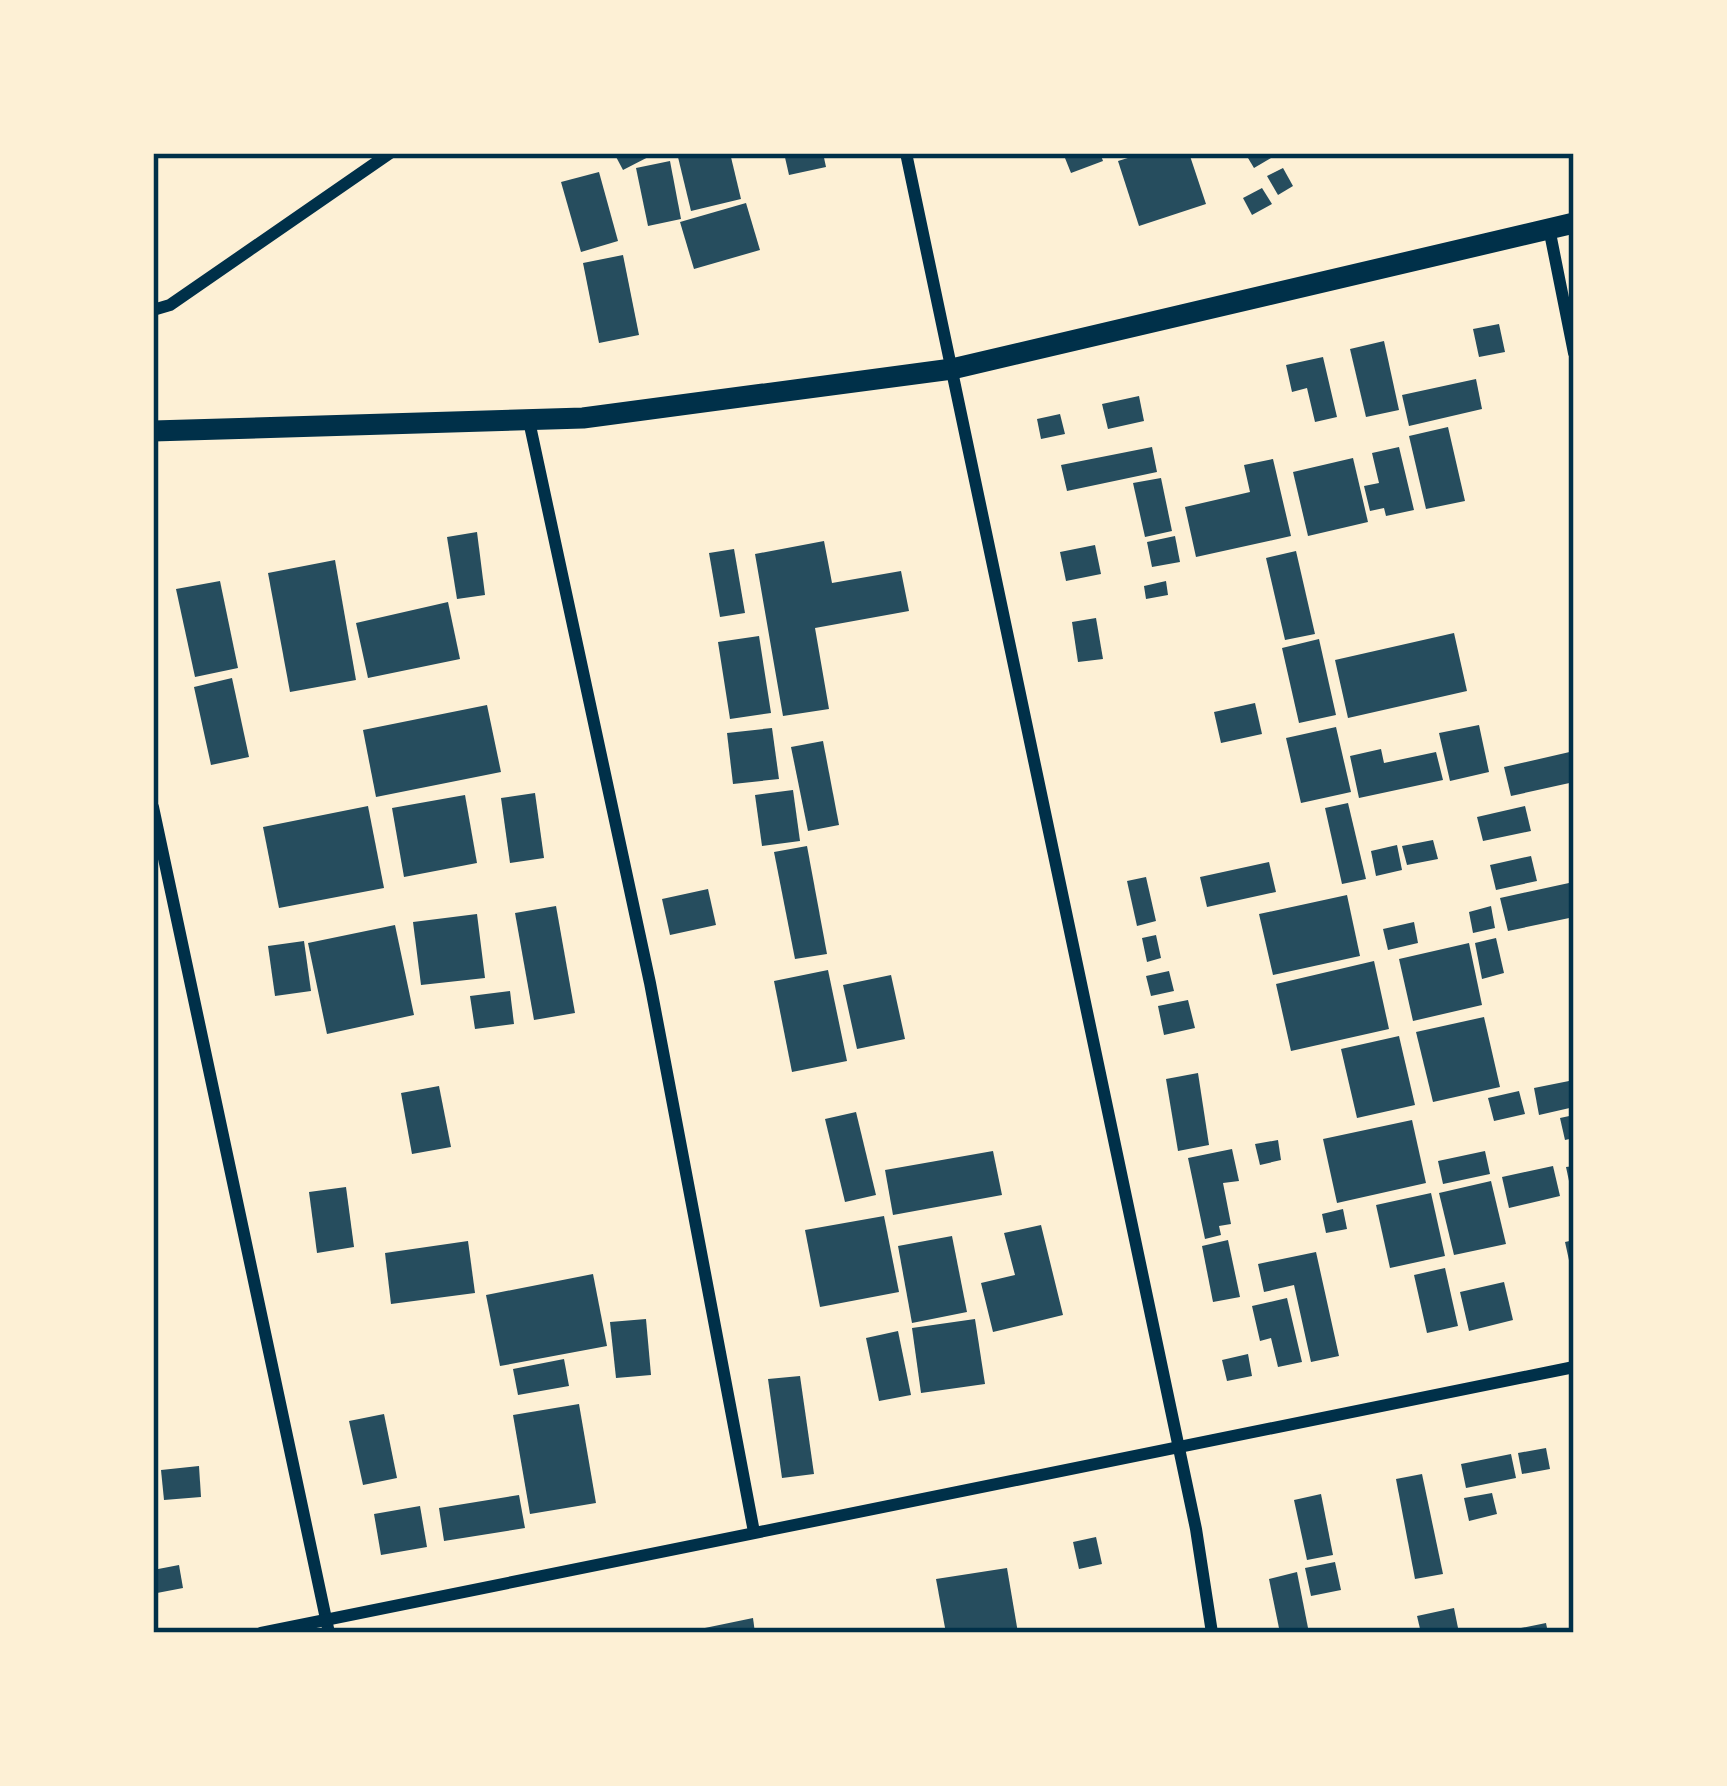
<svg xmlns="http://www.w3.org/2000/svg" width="1727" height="1786" font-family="'Crimson Pro',serif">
  <rect width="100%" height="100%" fill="#fdf0d5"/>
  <g fill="#264d5e">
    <polygon points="614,153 656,153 623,170"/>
    <polygon points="677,153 730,153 741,199 691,211"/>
    <polygon points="784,153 823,153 826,167 789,175"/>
    <polygon points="1063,153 1100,153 1103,161 1071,173"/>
    <polygon points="1144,153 1189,153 1206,204 1139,226 1118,161"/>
    <polygon points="1245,153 1268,153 1271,158 1254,168"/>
    <polygon points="670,161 681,219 648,226 636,168"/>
    <polygon points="1283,168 1293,186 1278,195 1267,176"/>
    <polygon points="599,172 618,241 581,252 561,182"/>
    <polygon points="1262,188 1272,204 1252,215 1243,198"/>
    <polygon points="746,203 760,250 694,269 680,222"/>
    <polygon points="623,255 639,335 599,343 583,263"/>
    <polygon points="1499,324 1505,352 1479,357 1473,329"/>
    <polygon points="1384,341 1399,410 1366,417 1350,349"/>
    <polygon points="1323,357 1337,417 1315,422 1307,388 1292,392 1286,365"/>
    <polygon points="1476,379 1482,409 1409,426 1402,395"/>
    <polygon points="1139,396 1144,421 1108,429 1102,404"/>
    <polygon points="1060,414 1065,434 1041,439 1037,419"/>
    <polygon points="1448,427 1465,501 1426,509 1409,436"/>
    <polygon points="1152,447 1157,472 1067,491 1061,465"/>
    <polygon points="1399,447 1414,510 1386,516 1384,508 1370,511 1364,486 1379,483 1372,453"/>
    <polygon points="1353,458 1368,522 1308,536 1293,472"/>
    <polygon points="1273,459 1291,536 1196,557 1185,507 1250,492 1244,465"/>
    <polygon points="1161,478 1172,531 1145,537 1133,483"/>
    <polygon points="477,532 485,595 457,599 447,537"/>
    <polygon points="1175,536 1180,562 1152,567 1147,542"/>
    <polygon points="824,541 832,583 901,571 909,611 815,628 829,709 783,716 755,554"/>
    <polygon points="1095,545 1101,574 1066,581 1060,552"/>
    <polygon points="734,549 745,613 720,617 709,553"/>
    <polygon points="1296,551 1315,634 1285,640 1266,558"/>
    <polygon points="335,560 356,680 290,692 268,573"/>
    <polygon points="220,581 238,668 195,677 176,589"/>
    <polygon points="1166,581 1168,595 1146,599 1144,586"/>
    <polygon points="448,602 460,659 368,678 356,623"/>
    <polygon points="1096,618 1103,659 1078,662 1072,622"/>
    <polygon points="1454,633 1467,691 1348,718 1335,660"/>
    <polygon points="759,636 771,713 730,719 718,642"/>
    <polygon points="1319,639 1336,715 1299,723 1282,648"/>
    <polygon points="232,678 249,757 211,765 194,687"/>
    <polygon points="1255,703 1262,734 1221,743 1214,712"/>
    <polygon points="487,705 501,772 376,797 363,730"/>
    <polygon points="1479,725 1489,772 1450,781 1439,733"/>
    <polygon points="1336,727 1351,792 1301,803 1286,738"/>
    <polygon points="772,728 779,779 733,784 727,733"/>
    <polygon points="823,741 839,825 808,831 791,747"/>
    <polygon points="1381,749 1384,763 1436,752 1443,780 1359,798 1350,756"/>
    <polygon points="1574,751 1574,782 1511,796 1504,767"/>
    <polygon points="793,790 800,841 762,846 755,795"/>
    <polygon points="535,793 544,858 510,863 501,798"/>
    <polygon points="465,795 477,863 404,877 392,808"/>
    <polygon points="1348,803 1366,879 1342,884 1325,808"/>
    <polygon points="368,806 384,888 279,908 263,827"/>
    <polygon points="1525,806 1531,831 1483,841 1477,817"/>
    <polygon points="1433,840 1438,859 1407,865 1402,846"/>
    <polygon points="1397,845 1402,870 1376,876 1371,851"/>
    <polygon points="807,846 827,954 795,959 774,852"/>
    <polygon points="1531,856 1537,881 1496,890 1490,865"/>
    <polygon points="1269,862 1276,892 1207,907 1200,877"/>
    <polygon points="1146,877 1156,921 1137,926 1127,881"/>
    <polygon points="1569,883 1574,917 1508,931 1500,898"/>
    <polygon points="708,889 716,925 670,935 662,899"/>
    <polygon points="1347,895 1360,956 1273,975 1259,914"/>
    <polygon points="556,906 575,1013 534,1020 515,913"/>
    <polygon points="1491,906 1495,928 1473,933 1469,912"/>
    <polygon points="477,914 485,978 421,985 413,922"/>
    <polygon points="1414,922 1418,943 1388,950 1383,929"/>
    <polygon points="395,925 414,1015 327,1034 308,943"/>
    <polygon points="1156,935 1161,958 1147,962 1142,938"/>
    <polygon points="1496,938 1504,973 1482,979 1475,943"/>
    <polygon points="304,941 311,991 275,996 268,946"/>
    <polygon points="1469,943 1482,1005 1413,1021 1399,959"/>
    <polygon points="1374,961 1389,1029 1291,1051 1276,984"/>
    <polygon points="828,970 847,1061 792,1072 774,981"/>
    <polygon points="1169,971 1174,991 1151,996 1146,976"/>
    <polygon points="891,975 905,1039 857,1049 843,985"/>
    <polygon points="510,991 514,1024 475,1029 470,996"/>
    <polygon points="1188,1000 1195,1028 1164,1035 1158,1006"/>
    <polygon points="1484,1017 1500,1087 1433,1102 1416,1032"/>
    <polygon points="1399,1036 1415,1105 1357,1118 1341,1049"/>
    <polygon points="1198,1073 1209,1145 1178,1151 1166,1079"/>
    <polygon points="1574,1080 1574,1107 1539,1115 1534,1088"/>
    <polygon points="439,1086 451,1147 412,1154 401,1093"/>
    <polygon points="1519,1091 1525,1114 1494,1121 1488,1098"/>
    <polygon points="856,1112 876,1195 845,1202 825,1119"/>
    <polygon points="1574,1115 1574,1138 1565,1140 1560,1118"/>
    <polygon points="1412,1120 1426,1183 1337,1203 1323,1139"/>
    <polygon points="1278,1140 1281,1160 1260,1165 1255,1144"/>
    <polygon points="1232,1149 1239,1181 1223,1183 1231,1224 1219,1226 1221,1235 1205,1239 1188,1158"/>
    <polygon points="993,1151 1002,1195 893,1215 885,1170"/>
    <polygon points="1485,1151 1490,1174 1443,1184 1438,1161"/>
    <polygon points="1553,1166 1560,1196 1509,1208 1502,1177"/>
    <polygon points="1574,1166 1574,1194 1572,1195 1566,1167"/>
    <polygon points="1491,1181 1506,1244 1454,1255 1439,1193"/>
    <polygon points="346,1187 354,1247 317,1253 309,1192"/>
    <polygon points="1431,1193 1445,1256 1390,1268 1376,1205"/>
    <polygon points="1343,1209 1347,1229 1326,1233 1322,1214"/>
    <polygon points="884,1216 899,1292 820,1307 805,1230"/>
    <polygon points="1041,1225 1063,1315 993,1332 981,1283 1015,1275 1004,1233"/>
    <polygon points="952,1236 967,1312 912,1323 898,1246"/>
    <polygon points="1228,1240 1240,1297 1213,1302 1202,1246"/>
    <polygon points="1574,1240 1574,1274 1572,1274 1565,1242"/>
    <polygon points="468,1241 475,1293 391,1304 385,1253"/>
    <polygon points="1316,1252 1339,1356 1311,1362 1294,1285 1264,1292 1258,1264"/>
    <polygon points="1445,1268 1458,1326 1427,1333 1414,1275"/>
    <polygon points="593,1274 607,1346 500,1366 486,1295"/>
    <polygon points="1504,1282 1513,1320 1469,1331 1460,1292"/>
    <polygon points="1287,1298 1302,1362 1278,1367 1271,1338 1260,1341 1252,1306"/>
    <polygon points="646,1319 651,1375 616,1378 610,1322"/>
    <polygon points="975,1319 985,1384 921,1393 912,1328"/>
    <polygon points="898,1331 911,1395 879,1401 866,1338"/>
    <polygon points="1248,1354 1252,1376 1227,1381 1222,1360"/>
    <polygon points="564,1359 569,1386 518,1395 513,1369"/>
    <polygon points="800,1376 814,1474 782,1478 768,1379"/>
    <polygon points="579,1404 596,1503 530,1514 513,1415"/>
    <polygon points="384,1414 397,1478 363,1485 349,1421"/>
    <polygon points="1546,1448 1550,1469 1522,1474 1518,1453"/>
    <polygon points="1511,1454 1516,1478 1466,1488 1461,1464"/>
    <polygon points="199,1466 201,1497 164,1500 161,1470"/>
    <polygon points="1422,1474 1443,1574 1415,1579 1396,1479"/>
    <polygon points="1492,1493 1497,1514 1469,1521 1464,1498"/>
    <polygon points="1321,1494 1333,1555 1307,1560 1294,1500"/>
    <polygon points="519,1495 525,1528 444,1541 439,1508"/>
    <polygon points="420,1506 427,1547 381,1555 374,1514"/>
    <polygon points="1096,1537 1102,1564 1079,1569 1073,1542"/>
    <polygon points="1335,1562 1341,1590 1311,1596 1305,1568"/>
    <polygon points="179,1565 183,1588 157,1593 153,1570"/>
    <polygon points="1007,1568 1018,1633 946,1633 936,1579"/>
    <polygon points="1297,1572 1309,1633 1280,1633 1269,1579"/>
    <polygon points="1454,1608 1459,1633 1421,1633 1417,1616"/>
    <polygon points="753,1618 755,1633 701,1633 700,1629"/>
    <polygon points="1546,1623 1548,1633 1522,1633 1521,1628"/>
  </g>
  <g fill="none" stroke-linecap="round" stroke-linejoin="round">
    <g stroke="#003049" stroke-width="12">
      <polyline points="906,153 1196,1529 1212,1633"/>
      <polyline points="1549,228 1574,353"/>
      <polyline points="153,310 170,305 390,153"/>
      <polyline points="529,421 650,983 754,1532"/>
      <polyline points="153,807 329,1633"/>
      <polyline points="261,1633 1574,1367"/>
    </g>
    <polyline stroke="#003049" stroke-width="21" points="153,431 583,418 952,369 1574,223"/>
  </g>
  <rect width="1727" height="1786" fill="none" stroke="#fdf0d5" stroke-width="312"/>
  <rect x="156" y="156" width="1415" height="1474" fill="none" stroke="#003049" stroke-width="4.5"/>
</svg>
